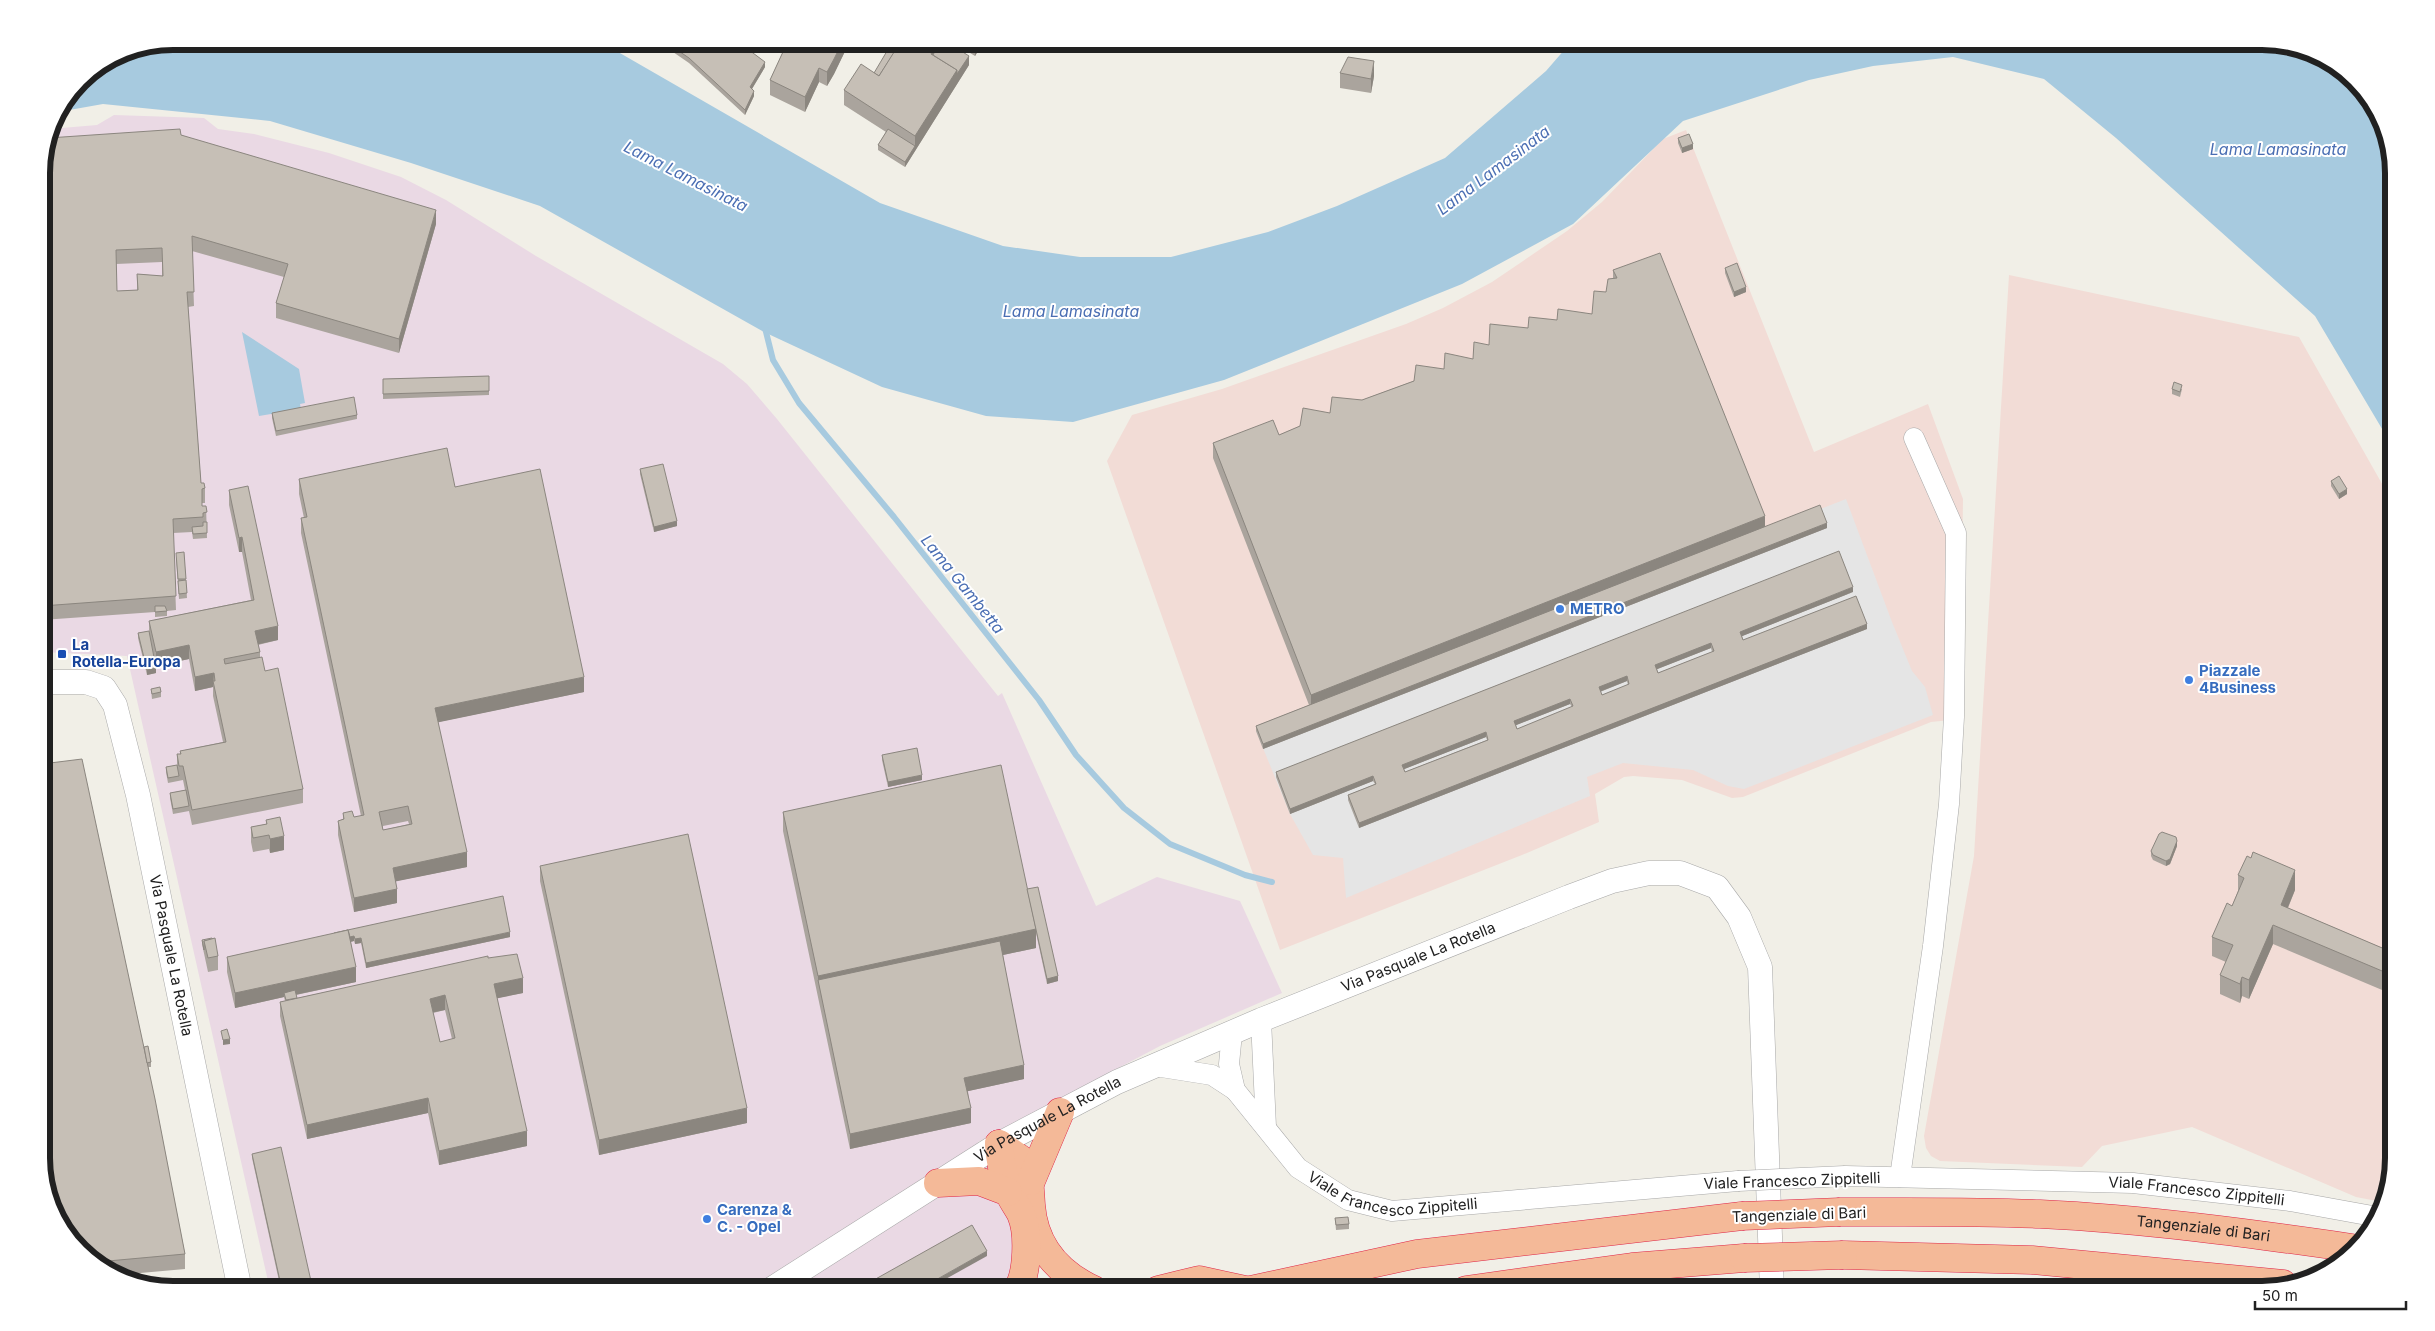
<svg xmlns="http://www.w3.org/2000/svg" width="2435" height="1331" font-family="Inter,sans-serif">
  <rect width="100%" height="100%" fill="#f1efe7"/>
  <g fill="#f2dcd6">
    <polygon points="1686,130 1814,452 1928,404 1963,499 1960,719 1931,722 1743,797 1732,798 1682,780 1633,776 1624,777 1595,794 1599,822 1522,855 1280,950 1107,461 1132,415 1222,389 1406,324 1443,308 1492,282 1567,231 1602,202 1663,139"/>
    <polygon points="2009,275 2299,337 2394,505 2394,1158 2382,1202 2356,1197 2192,1127 2102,1146 2082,1167 1940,1161 1931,1156 1926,1148 1924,1136 1974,856"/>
  </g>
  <polygon fill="#ead9e4" points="114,115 204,118 218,129 254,134 329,153 401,177 446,200 536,256 723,364 747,384 777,419 998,696 1002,693 1096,906 1157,877 1240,901 1282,993 1160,1046 978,1142 1005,1206 1018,1242 1005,1290 270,1290 127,656 42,652 42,165 50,129 97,125"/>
  <polygon fill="#e5e5e5" points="1846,499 1892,622 1912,671 1925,687 1933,715 1744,789 1728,786 1693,770 1623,763 1587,777 1590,796 1346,898 1343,858 1313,855 1290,814 1256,731"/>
  <g fill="#a7cadf">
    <polygon points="173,41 599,41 880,203 1003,246 1080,257 1171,257 1268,232 1337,206 1445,158 1546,71 1572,41 2262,41 2328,59 2372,100 2393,165 2394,449 2315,316 2116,138 2044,79 1953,57 1873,66 1809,80 1683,121 1573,224 1462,284 1224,380 1073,422 986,416 882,387 764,332 540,206 411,163 270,121 103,104 58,112 80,80 123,51"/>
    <polygon points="242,332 299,369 305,403 300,404 301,409 259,416"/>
  </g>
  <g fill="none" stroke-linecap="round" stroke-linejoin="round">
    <polyline stroke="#a7cadf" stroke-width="6" points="764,324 773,360 799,403 894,517 1039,700 1076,755 1124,808 1170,844 1245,875 1272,882"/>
    <g stroke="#a8a8a8" stroke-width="21">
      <g id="minor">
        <polyline points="1261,1020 1266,1127"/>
        <path id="s1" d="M 1232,1033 L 1229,1064 L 1235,1090 L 1298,1168 L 1348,1200 L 1392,1211 L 1738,1181"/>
        <polyline points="1155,1066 1212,1075 1235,1090"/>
        <path id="s2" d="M 1845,1176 L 2133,1183 L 2290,1201 L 2378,1217"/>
        <polyline points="1900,1177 1933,946 1949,804 1954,717 1956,533 1914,438"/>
      </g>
    </g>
    <g stroke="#a8a8a8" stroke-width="25">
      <g id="tertiary">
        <path id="s3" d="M 42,682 L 86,682 L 104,688 L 115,705 L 138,795 L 240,1290"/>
        <path id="s4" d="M 770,1290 L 999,1144 L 1117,1082 L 1261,1020 L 1569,897 L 1612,881 L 1649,873 L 1680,873 L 1717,887 L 1739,917 L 1760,967 L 1772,1290"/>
      </g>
    </g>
    <g stroke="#df2447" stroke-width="29">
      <g id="trunk">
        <path d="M 999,1144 L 1026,1163 C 1030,1178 1030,1191 1031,1205 C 1034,1246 1059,1274 1094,1290"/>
        <path d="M 999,1144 C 1000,1160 1003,1175 1008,1190 C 1011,1199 1017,1206 1021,1214 C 1029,1232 1028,1274 1017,1290"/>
        <polyline points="1031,1181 1060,1112"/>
        <polyline points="938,1183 979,1181 1008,1192"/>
        <path id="s5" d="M 1840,1212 C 1907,1212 1973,1211 2040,1214 C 2144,1219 2248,1233 2352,1248"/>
        <polyline points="1843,1255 2032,1260 2283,1284"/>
        <polyline points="1158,1290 1199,1280 1245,1290"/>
        <polyline points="1251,1290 1417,1254 1742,1216"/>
        <polyline points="1466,1290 1632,1267 1744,1258"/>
      </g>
    </g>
    <use href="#minor" stroke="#fff" stroke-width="20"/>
    <use href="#tertiary" stroke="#fff" stroke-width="24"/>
    <use href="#trunk" stroke="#f4b998" stroke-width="28"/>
    <g stroke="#a8a8a8" stroke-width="21" stroke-linecap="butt">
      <polyline id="minor-bridge" points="1738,1181 1845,1176"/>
    </g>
    <g stroke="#df2447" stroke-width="29" stroke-linecap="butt">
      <g id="trunk-bridge">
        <polyline points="1742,1216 1840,1212"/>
        <polyline points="1744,1258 1843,1255"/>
      </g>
    </g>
    <use href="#minor-bridge" stroke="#fff" stroke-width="20"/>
    <use href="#trunk-bridge" stroke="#f4b998" stroke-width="28"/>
  </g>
  <g fill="#aaa49d" fill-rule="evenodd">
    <polygon points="657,41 737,41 765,67 752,89 754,96 745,115 689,63"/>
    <polygon points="788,41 850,41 834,74 827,86 819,82 805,112 770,95 770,80"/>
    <polygon points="957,41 984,41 975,56 957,45 958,49 969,65 905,167 878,150 878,145 886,132 844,105 844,90 874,73 899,45 939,44"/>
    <polygon points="1340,73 1374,76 1371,93 1340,88"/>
    <path d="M 181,135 L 436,224 L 399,353 L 276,318 L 276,303 L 284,277 L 192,251 L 194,306 L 188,307 L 201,483 L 205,488 L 205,503 L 202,503 L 202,506 L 206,506 L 207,538 L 193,539 L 192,532 L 173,533 L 176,610 L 167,611 L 167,616 L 155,617 L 155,612 L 42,620 L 42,165 ZM 162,262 L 162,276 L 137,274 L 137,290 L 117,291 L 116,264 Z"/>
    <polygon points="1678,138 1693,149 1682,153 1678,143"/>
    <polygon points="1725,268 1746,292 1734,297 1725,273"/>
    <polygon points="1613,270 1765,526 1827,528 1263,749 1256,731 1256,726 1309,705 1213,458 1213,443 1279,435 1362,400 1473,359 1489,345 1528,328 1557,320 1592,314 1606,292 1613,278"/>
    <polygon points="489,376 489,395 383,399 383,379"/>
    <polygon points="2172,389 2182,389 2180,397 2172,394"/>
    <polygon points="272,413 357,415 357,419 276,436 272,418"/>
    <polygon points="640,469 677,526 654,532 640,474"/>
    <path d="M 299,479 L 455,487 L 584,692 L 438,722 L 467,867 L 396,881 L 397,903 L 354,912 L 338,835 L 338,821 L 343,819 L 343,813 L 354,817 L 361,816 L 301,533 L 301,518 L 304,518 L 299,494 ZM 408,821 L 409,824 L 383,830 L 383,826 Z"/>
    <polygon points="2331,481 2347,494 2339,499 2331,486"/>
    <polygon points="229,490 278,640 258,645 260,652 260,657 303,789 303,803 192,825 189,811 173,814 170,798 170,793 185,790 183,780 168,783 166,772 166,767 177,765 177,754 180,754 180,751 223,742 213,696 213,687 195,691 189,659 156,666 156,673 147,675 138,638 138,633 149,631 149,621 251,600 242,552 239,552 229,505"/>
    <polygon points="184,552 187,598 179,599 176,558"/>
    <path d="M 1853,592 L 1742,636 L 1743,640 L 1867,629 L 1359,828 L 1348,800 L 1348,795 L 1375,784 L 1373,781 L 1290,814 L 1276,777 L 1276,772 ZM 1711,648 L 1712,652 L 1658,673 L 1657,669 ZM 1627,681 L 1628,685 L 1602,695 L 1600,692 ZM 1570,704 L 1572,707 L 1517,729 L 1516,725 ZM 1486,737 L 1487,740 L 1405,772 L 1404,769 Z"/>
    <polygon points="151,689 161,692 161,697 152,699"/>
    <polygon points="882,755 922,780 888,787 882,760"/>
    <polygon points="783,812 1027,889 1058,981 1047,984 1036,933 1036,948 1003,955 1024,1079 968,1091 971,1123 850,1149 783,831"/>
    <polygon points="266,820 284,850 270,853 269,849 253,852 251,842 251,827 266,824"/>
    <polygon points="2177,846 2170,864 2166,866 2153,860 2151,856 2151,851"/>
    <polygon points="540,866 747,1123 599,1155 540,881"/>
    <polygon points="2238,875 2295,890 2288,908 2394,953 2394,995 2273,944 2249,999 2242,996 2240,1003 2220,994 2220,975 2226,962 2212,956 2212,937 2232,906 2238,891"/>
    <path d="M 334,934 L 510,937 L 366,968 L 361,943 L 355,944 L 354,941 L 351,942 L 356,982 L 296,995 L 297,998 L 488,958 L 523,993 L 497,998 L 527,1146 L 439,1165 L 428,1113 L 307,1139 L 280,1016 L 280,1002 L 285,1001 L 284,997 L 235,1008 L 227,972 L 227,957 ZM 445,1010 L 452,1039 L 440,1042 L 433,1013 Z"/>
    <polygon points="202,940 218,956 218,970 208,972 202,944"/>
    <polygon points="144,1047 151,1062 151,1067 148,1067 185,1254 185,1269 118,1275 107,1272 59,1224"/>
    <polygon points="252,1154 313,1290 281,1290 252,1158"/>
    <polygon points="1335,1218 1349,1224 1349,1229 1336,1230"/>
  </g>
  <g fill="#8b867f">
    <polygon points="843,41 850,41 834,74 827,86 827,72"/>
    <polygon points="939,41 939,55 935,61 931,54"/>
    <polygon points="981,41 984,41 975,56 975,51"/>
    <polygon points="969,56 969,65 905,167 905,162 915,146 915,136 957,70"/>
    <polygon points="1374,61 1374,76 1371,93 1371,79"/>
    <polygon points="765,62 765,67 750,92 750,87"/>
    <polygon points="819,68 819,82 805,112 805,97"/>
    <polygon points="754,91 754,96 745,115 745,110"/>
    <polygon points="1693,144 1693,149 1682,153 1682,148"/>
    <polygon points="436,210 436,224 399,353 399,339"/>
    <polygon points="1746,287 1746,292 1734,297 1734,292"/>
    <polygon points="2347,489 2347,494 2339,499 2339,494"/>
    <polygon points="1765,516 1765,531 1311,710 1311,695"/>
    <polygon points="677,521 677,526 654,532 654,527"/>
    <polygon points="1827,523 1827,528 1263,749 1263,744"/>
    <polygon points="242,537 242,552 239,552 239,538"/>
    <polygon points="1853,587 1853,592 1740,637 1740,632"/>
    <polygon points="1867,624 1867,629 1359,828 1359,823"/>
    <polygon points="278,626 278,640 255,645 255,631"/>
    <polygon points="1711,643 1711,648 1655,670 1655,665"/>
    <polygon points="189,645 189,659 156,666 156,652"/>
    <polygon points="156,668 156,673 147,675 147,670"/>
    <polygon points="214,673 213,687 195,691 195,677"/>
    <polygon points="1627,676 1627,681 1599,692 1599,687"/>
    <polygon points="584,677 584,692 435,723 435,708"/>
    <polygon points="1570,699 1570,704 1514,726 1514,721"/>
    <polygon points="1486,732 1486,737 1402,770 1402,765"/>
    <polygon points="922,775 922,780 888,787 888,782"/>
    <polygon points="1373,776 1373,781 1290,814 1290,809"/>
    <polygon points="284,836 284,850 270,853 270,839"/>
    <polygon points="2177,841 2177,846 2170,864 2166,866 2166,861"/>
    <polygon points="467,852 467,867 393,882 393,868"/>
    <polygon points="2295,870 2295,890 2281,924 2281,905"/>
    <polygon points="397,889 397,903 354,912 354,898"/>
    <polygon points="2273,925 2273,944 2249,999 2249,980"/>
    <polygon points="1036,929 1036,948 821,994 818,980 818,976"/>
    <polygon points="510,932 510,937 366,968 366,963"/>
    <polygon points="354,936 354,941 335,945 335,940"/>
    <polygon points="361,938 361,943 355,944 355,939"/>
    <polygon points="356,967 356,982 285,997 284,993 284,997 235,1008 235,993"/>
    <polygon points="1058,976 1058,981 1047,984 1047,979"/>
    <polygon points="2242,977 2242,996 2240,1003 2240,984"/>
    <polygon points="523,978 523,993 494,999 494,984"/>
    <polygon points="445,995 445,1010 430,1013 430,999"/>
    <polygon points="230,1039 230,1044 223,1045 223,1040"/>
    <polygon points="1024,1065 1024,1079 964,1092 964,1078"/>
    <polygon points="428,1098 428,1113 307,1139 307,1125"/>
    <polygon points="747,1108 747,1123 599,1155 599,1140"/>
    <polygon points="971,1108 971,1123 850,1149 850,1134"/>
    <polygon points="527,1131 527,1146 439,1165 439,1151"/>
    <polygon points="987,1251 987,1256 926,1290 918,1290"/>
  </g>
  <g fill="#c6bfb6" stroke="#8b867f" fill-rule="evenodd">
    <polygon points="664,41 737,41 765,62 750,87 754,91 745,110 689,58"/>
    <polygon points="788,41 843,41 834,59 827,72 819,68 805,97 770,80"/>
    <polygon points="893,41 899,45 879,76 874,73"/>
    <polygon points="901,41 938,41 931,54 957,70 915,136 844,90 861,64 879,76"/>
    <polygon points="940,41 957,41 958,49 969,56 957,74 957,70 933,55"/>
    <polygon points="960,41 981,41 975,51"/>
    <polygon points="1348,57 1374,61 1371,79 1340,73"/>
    <path d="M 180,129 L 181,135 L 436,210 L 399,339 L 276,303 L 288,264 L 192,236 L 194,292 L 187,292 L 201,483 L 204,483 L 205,488 L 202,489 L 202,506 L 206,506 L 207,512 L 203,513 L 203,517 L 173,519 L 176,596 L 42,606 L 42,165 L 48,138 ZM 162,248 L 163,276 L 137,274 L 138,290 L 117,291 L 116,250 Z"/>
    <polygon points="888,129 915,146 905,162 878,145"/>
    <polygon points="1689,134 1693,144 1682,148 1678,138"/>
    <polygon points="1660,253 1765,516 1311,695 1213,443 1273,420 1279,435 1300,426 1303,408 1330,413 1332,397 1362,400 1414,381 1416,365 1444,369 1445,353 1473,359 1474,342 1489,345 1490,324 1528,328 1529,317 1557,320 1558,309 1592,314 1594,291 1606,292 1608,279 1617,278 1613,270"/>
    <polygon points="1737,263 1746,287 1734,292 1725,268"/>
    <polygon points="489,376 489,391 383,394 383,379"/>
    <polygon points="2174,382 2182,385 2180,392 2172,389"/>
    <polygon points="354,397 357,415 276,431 272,413"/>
    <path d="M 447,448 L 455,487 L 540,469 L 584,677 L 435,708 L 467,852 L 393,868 L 397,889 L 354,898 L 338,821 L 344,819 L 343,813 L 352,811 L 354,817 L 364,815 L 301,518 L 307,517 L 299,479 ZM 408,806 L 412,824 L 383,830 L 379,812 Z"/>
    <polygon points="663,464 677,521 654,527 640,469"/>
    <polygon points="2339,476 2347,489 2339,494 2331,481"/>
    <polygon points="248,486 278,626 255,631 260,652 224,659 225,664 262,657 265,671 278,668 303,789 192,810 183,766 179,766 177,754 181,754 180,751 226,742 213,681 215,681 214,673 195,677 189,645 156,652 149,621 254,600 242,537 239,538 229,490"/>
    <polygon points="1820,505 1827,523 1263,744 1256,726"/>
    <polygon points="203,522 207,522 207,533 193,534 192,527 203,526"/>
    <path d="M 1839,551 L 1853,587 L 1740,632 L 1743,640 L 1856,596 L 1867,624 L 1359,823 L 1348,795 L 1376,784 L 1373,776 L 1290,809 L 1276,772 ZM 1711,643 L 1714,651 L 1658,673 L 1655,665 ZM 1627,676 L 1629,684 L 1602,695 L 1599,687 ZM 1570,699 L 1573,706 L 1517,729 L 1514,721 ZM 1486,732 L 1488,740 L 1405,772 L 1402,765 Z"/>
    <polygon points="184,552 186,579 178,579 176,553"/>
    <polygon points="186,580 187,593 179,594 178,581"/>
    <polygon points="155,606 165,606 167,611 155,612"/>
    <polygon points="149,631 156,668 147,670 138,633"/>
    <polygon points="160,687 161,692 152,694 151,689"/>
    <polygon points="917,748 922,775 888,782 882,755"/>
    <polygon points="82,759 155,1099 185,1254 97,1262 59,1224 42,1166 42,764"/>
    <polygon points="177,765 179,776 168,778 166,767"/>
    <polygon points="1001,765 1036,929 818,976 783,812"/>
    <polygon points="186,790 189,806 173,809 170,793"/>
    <polygon points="280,817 284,836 270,839 269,835 253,838 251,827 267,824 266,820"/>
    <polygon points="2162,832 2176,837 2177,841 2170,859 2166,861 2153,855 2151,851 2159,834"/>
    <polygon points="688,834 747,1108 599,1140 540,866"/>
    <polygon points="2253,852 2295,870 2281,905 2394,953 2394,976 2273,925 2249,980 2242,977 2240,984 2220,975 2233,945 2212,937 2227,903 2232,906 2244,878 2238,875 2247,856 2251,858"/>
    <polygon points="1038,887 1058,976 1047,979 1027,889"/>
    <polygon points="503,896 510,932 366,963 361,938 355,939 354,936 350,937 348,930 334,934 334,933"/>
    <polygon points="348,930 356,967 235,993 227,957"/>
    <polygon points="212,938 213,939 204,941 204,950 202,940"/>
    <polygon points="215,938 218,956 208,958 204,941"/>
    <polygon points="1000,941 1024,1065 964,1078 971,1108 850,1134 818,980"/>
    <path d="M 517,954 L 523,978 L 494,984 L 527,1131 L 439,1151 L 428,1098 L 307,1125 L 280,1002 L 488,956 L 488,958 ZM 445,995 L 455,1038 L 440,1042 L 430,999 Z"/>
    <polygon points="295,990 297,998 286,1000 284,993"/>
    <polygon points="227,1029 230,1039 223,1040 221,1031"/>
    <polygon points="148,1046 151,1062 147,1063 144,1047"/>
    <polygon points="281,1147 313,1290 282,1290 252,1154"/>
    <polygon points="1348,1217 1349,1224 1336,1225 1335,1218"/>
    <polygon points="972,1225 987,1251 918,1290 856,1290"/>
  </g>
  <g fill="#3f7fe0" stroke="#fff" stroke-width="2">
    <circle cx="1560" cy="609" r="5"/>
    <circle cx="2189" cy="680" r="5"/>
    <circle cx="707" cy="1219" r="5"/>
  </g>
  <rect fill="#1a4fb4" stroke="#fff" stroke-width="2" x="57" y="649" width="10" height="10" rx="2.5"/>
  <g text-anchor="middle" stroke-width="4" stroke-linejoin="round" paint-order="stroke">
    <g font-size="15" font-weight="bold" fill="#366cbe" stroke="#fff" text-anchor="start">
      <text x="1570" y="614">METRO</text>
      <text x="2199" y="676">Piazzale<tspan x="2199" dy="17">4Business</tspan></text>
      <text x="717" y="1215">Carenza &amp;<tspan x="717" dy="17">C. - Opel</tspan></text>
    </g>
    <g font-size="15" font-weight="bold" fill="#164399" stroke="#fff" text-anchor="start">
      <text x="72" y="650">La<tspan x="72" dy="17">Rotella-Europa</tspan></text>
    </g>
    <g font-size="15" fill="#212121" stroke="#fff">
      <text dy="5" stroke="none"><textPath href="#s3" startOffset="340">Via Pasquale La Rotella</textPath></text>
      <text dy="5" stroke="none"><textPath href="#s4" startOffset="731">Via Pasquale La Rotella</textPath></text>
      <text dy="5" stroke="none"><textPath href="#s4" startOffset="326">Via Pasquale La Rotella</textPath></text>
      <text transform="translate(1792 1181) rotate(-2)" y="5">Viale Francesco Zippitelli</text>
      <text dy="5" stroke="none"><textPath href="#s1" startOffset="260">Viale Francesco Zippitelli</textPath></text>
      <text dy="5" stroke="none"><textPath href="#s2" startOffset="352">Viale Francesco Zippitelli</textPath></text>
      <text transform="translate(1799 1215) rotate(-2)" y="5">Tangenziale di Bari</text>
      <text dy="5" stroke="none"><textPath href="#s5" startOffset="364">Tangenziale di Bari</textPath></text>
    </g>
    <g font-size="16" font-style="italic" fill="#4a6eb3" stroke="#fff">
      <text x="2278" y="155">Lama Lamasinata</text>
      <text transform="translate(1493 170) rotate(-37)" y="6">Lama Lamasinata</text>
      <text transform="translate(686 176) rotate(27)" y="6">Lama Lamasinata</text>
      <text x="1071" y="317">Lama Lamasinata</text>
      <text transform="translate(963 584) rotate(51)" y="6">Lama Gambetta</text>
    </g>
  </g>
  <path d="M0 0H2435V1331H0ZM173 50H2262A123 123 0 0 1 2385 173V1158A123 123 0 0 1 2262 1281H173A123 123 0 0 1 50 1158V173A123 123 0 0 1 173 50Z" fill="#fff" fill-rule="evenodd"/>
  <path fill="none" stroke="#212121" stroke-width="6" d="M173 50H2262A123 123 0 0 1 2385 173V1158A123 123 0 0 1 2262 1281H173A123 123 0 0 1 50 1158V173A123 123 0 0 1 173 50Z"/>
  <path d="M2255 1301v8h151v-8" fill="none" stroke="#212121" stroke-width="2.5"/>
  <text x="2262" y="1301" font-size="15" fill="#212121" stroke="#ffffff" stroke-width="4" paint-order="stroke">50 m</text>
</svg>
